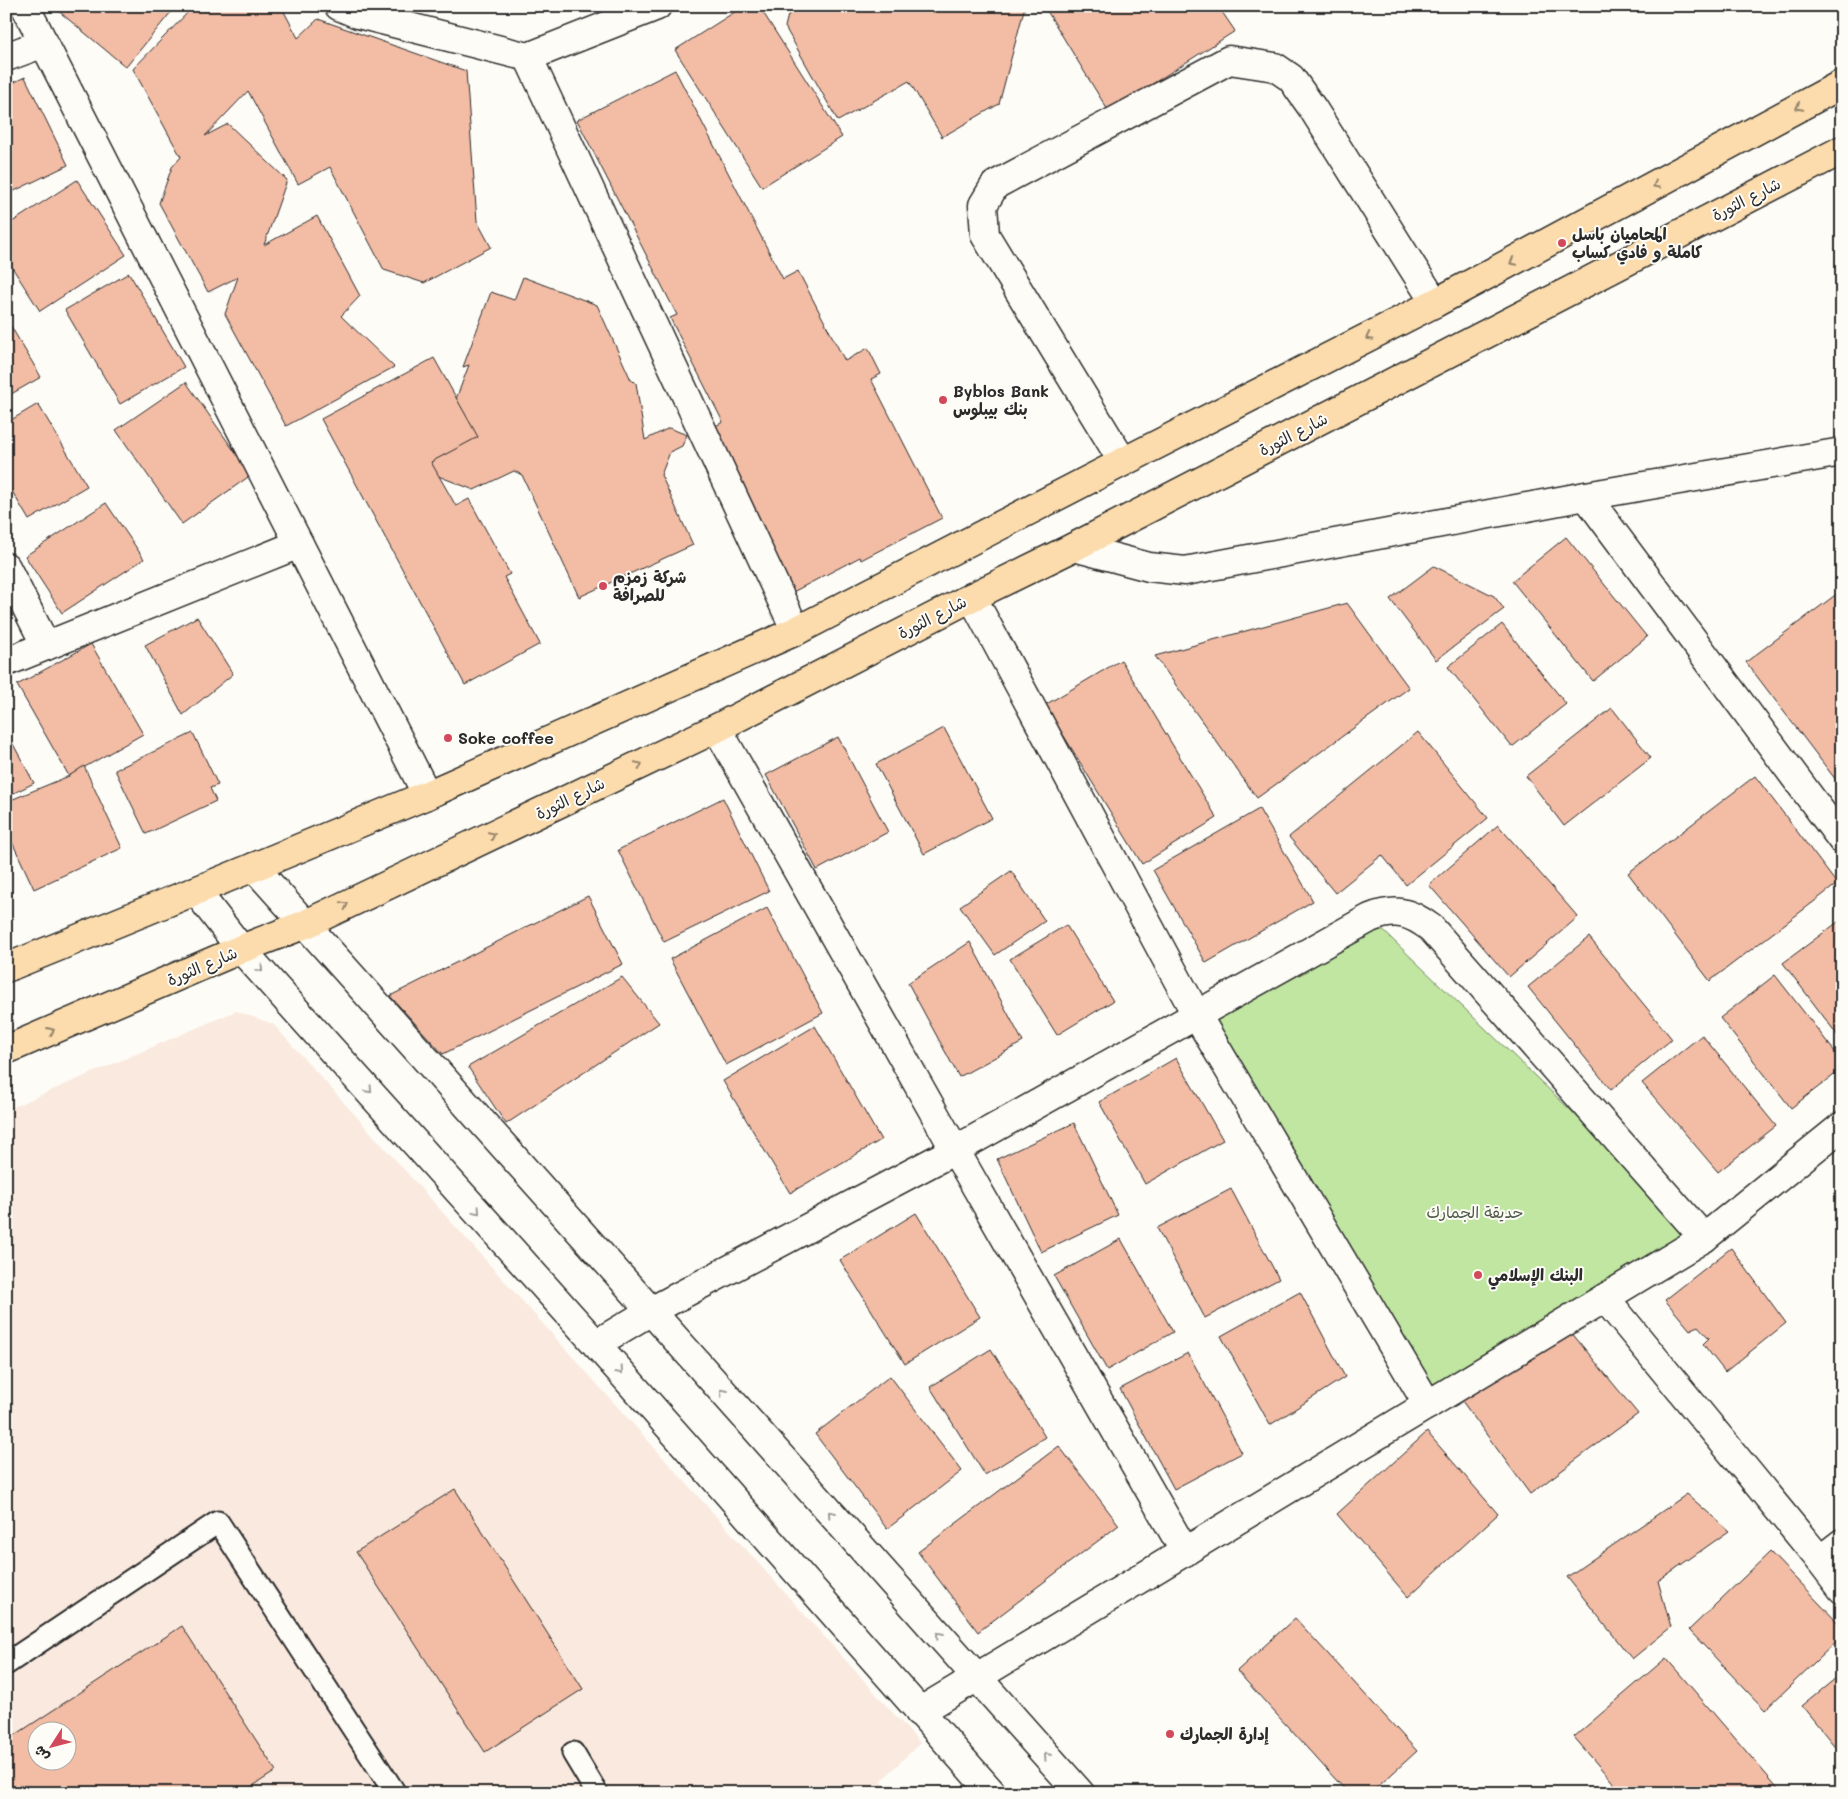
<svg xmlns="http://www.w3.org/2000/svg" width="1848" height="1799" font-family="Mali,'Playpen Sans Arabic',sans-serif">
  <rect width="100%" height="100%" fill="#fdfcf7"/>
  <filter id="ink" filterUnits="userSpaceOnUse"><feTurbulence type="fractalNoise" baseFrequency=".02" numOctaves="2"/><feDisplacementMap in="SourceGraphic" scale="10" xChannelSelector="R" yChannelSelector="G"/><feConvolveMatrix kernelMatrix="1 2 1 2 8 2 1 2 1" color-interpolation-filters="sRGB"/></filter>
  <g filter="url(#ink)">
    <path fill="#fae9de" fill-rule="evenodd" d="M 236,1011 L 273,1024 L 920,1743 L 881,1781 L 892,1793 L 6,1793 L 6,1110 ZM 38,1732 L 68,1732 L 68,1762 L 38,1762 Z"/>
    <polygon fill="#c0e6a1" stroke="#768866" points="1370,918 1704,1238 1428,1405 1196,1014"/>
    <g fill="#f2bca5" stroke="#2b2b2b" fill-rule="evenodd">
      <polygon points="58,6 176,6 126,67 56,9"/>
      <polygon points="194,6 281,6 298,38 318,19 466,71 477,221 491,247 424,283 384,270 330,167 298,184 248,91 205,136 228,124 287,180 264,245 317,216 360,296 341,316 394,367 286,426 225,314 238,277 208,292 159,203 172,167 181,157 133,69"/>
      <polygon points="744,6 759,6 842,137 762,187 675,50"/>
      <polygon points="803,6 1025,6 999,104 942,137 909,81 838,121 785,27 788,15"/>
      <polygon points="1044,6 1218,6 1235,31 1109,112"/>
      <polygon points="675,70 783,279 798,271 845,361 868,348 881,374 871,379 942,518 861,560 860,557 789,594 706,431 723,422 670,318 677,315 577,120"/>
      <polygon points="25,77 68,165 6,195 6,86"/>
      <polygon points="77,180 126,255 40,311 6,258 6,226"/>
      <polygon points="129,273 184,367 120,404 65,310"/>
      <polygon points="523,277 597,305 631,380 636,383 645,440 669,428 687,435 682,446 670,452 661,475 693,545 579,597 522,475 514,471 474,490 428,472 469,365 463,367 491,292 514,300"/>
      <polygon points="6,318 41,377 6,397"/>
      <polygon points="434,358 478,437 431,462 456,506 469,499 510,574 504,577 540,644 465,685 321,419"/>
      <polygon points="186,382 251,475 182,524 116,430"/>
      <polygon points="38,404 87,486 29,520 6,481 6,423"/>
      <polygon points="106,503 144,559 62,613 25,556"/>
      <polygon points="1566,537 1647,637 1593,681 1512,581"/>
      <polygon points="1434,566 1494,596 1504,609 1436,660 1390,599"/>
      <polygon points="1842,590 1842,788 1746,662"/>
      <polygon points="1347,603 1409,688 1257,798 1155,656"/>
      <polygon points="197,617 233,674 183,715 145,645"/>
      <polygon points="1502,624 1566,704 1512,747 1448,667"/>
      <polygon points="91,644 143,734 69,776 17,685"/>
      <polygon points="1121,660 1217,818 1142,864 1045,705"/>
      <polygon points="1612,708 1651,758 1564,826 1526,776"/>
      <polygon points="944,728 992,818 924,854 876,764"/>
      <polygon points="6,731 34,783 6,797"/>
      <polygon points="1418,732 1488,818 1406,885 1382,855 1335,893 1289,837"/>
      <polygon points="193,733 218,785 210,788 216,801 146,834 115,770"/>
      <polygon points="838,737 888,832 817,870 766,775"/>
      <polygon points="84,766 122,848 34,889 6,829 6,802 69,776"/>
      <polygon points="1755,776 1837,884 1710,981 1628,873"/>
      <polygon points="723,798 769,891 664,942 618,850"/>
      <polygon points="1259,809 1313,901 1206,963 1153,870"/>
      <polygon points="1498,825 1578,917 1509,977 1429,885"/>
      <polygon points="1011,871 1045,921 995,955 960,906"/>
      <polygon points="588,896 623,964 443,1054 390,996"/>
      <polygon points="767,908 823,1013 726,1065 670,959"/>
      <polygon points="1842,919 1842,1041 1783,963"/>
      <polygon points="1066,925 1113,1001 1057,1035 1010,959"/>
      <polygon points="1589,937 1672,1039 1611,1090 1528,987"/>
      <polygon points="970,942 1023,1042 959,1077 908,983"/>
      <polygon points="1775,975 1842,1061 1842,1069 1791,1108 1720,1018"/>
      <polygon points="622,977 659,1023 506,1124 468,1067"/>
      <polygon points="815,1026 881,1140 790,1193 723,1081"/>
      <polygon points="1702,1035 1776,1126 1718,1172 1642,1083"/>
      <polygon points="1176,1058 1223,1140 1145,1184 1099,1102"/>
      <polygon points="1074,1123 1118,1215 1041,1252 997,1159"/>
      <polygon points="1231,1189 1279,1279 1205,1318 1157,1228"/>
      <polygon points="916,1213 980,1317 905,1364 840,1260"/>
      <polygon points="1121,1239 1173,1332 1107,1370 1054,1276"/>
      <polygon points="1731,1248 1786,1323 1725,1372 1703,1344 1709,1338 1698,1326 1690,1330 1665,1300"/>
      <polygon points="1300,1292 1345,1377 1270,1425 1221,1336"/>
      <polygon points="1566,1326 1638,1414 1530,1494 1462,1401"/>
      <polygon points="991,1349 1045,1437 985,1475 930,1387"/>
      <polygon points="1188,1353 1242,1453 1174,1489 1120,1389"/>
      <polygon points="890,1376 962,1471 887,1529 815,1434"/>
      <polygon points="1427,1432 1498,1514 1408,1597 1337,1514"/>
      <polygon points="1059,1446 1119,1525 978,1632 918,1552"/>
      <polygon points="455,1489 583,1689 485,1752 356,1552"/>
      <polygon points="1687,1494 1729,1531 1658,1581 1671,1627 1632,1659 1567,1577"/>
      <polygon points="1770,1552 1842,1627 1842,1636 1765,1710 1689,1630"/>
      <polygon points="1295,1618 1417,1751 1371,1793 1348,1793 1237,1671"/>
      <path d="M 182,1626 L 276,1771 L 242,1793 L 6,1793 L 6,1741 ZM 38,1732 L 68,1732 L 68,1762 L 38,1762 Z"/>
      <polygon points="1666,1658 1782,1793 1622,1793 1574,1737"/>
      <polygon points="1842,1673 1842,1755 1802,1706"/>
    </g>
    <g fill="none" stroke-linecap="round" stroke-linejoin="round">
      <g stroke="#2b2b2b" stroke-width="25">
        <g id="service">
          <polyline points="6,1664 218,1522 395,1793"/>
          <polyline points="573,1753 597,1793"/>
        </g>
      </g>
      <g stroke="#2b2b2b" stroke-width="31">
        <g id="minor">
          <polyline points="25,6 427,795"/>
          <polyline points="339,6 358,14 528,57 657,6"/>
          <polyline points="6,57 44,43"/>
          <polyline points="528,57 796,631"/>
          <polyline points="1123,462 985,235 983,205 995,185 1229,60 1275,67 1291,78 1313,109 1435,303"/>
          <polyline points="1586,496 1842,840"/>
          <polyline points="6,567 46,646"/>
          <polyline points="972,597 1196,1014 1428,1405"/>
          <polyline points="6,662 299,544"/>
          <polyline points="717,728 955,1150 1185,1552"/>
          <polyline points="1605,1298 1820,1560 1842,1589"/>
          <path d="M 596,1344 L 651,1311 L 955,1150 L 1370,918 C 1396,908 1410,912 1431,928 L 1704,1238"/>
          <polyline points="1820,1560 1842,1543"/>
          <polyline points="919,1712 1704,1238 1842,1126"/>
        </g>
      </g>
      <g stroke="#2b2b2b" stroke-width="31">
        <g id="tertiary">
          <polyline points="1074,547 1149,567 1185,571 1586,496 1842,452"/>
          <polyline points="254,867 651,1311 1080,1793"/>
          <polyline points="196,891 241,949 596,1344 992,1793"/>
        </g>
      </g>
      <g stroke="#2b2b2b" stroke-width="31">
        <g id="primary">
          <polyline points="6,968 254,867 427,795 796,631 1123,462 1435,303 1842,84"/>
          <polyline points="6,1050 241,949 306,924 717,728 972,597 1074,547 1842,150"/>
        </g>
      </g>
      <use href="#service" stroke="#fdfcf7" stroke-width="21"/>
      <use href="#minor" stroke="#fdfcf7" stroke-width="28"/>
      <use href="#tertiary" stroke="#fdfcf7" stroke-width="28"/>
      <use href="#primary" stroke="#fcdcac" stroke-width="28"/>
    </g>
    <defs><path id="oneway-chevron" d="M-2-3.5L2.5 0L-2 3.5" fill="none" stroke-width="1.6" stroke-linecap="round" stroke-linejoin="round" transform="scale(1.25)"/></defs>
    <g stroke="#94846c">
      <use href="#oneway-chevron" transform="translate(1799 107) rotate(152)"/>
      <use href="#oneway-chevron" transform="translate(1656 185) rotate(152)"/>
      <use href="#oneway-chevron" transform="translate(1513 262) rotate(152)"/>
      <use href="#oneway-chevron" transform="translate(1369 337) rotate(153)"/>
      <use href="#oneway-chevron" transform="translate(639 765) rotate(-26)"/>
      <use href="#oneway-chevron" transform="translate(492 835) rotate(-26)"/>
      <use href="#oneway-chevron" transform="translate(345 905) rotate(-26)"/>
      <use href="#oneway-chevron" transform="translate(51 1031) rotate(-23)"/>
    </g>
    <g stroke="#9e9e9b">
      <use href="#oneway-chevron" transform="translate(260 969) rotate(48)"/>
      <use href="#oneway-chevron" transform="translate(369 1090) rotate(48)"/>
      <use href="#oneway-chevron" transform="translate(477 1211) rotate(48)"/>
      <use href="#oneway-chevron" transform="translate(620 1371) rotate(49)"/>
      <use href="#oneway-chevron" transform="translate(723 1392) rotate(-131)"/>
      <use href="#oneway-chevron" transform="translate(831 1514) rotate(-131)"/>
      <use href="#oneway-chevron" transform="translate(939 1635) rotate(-131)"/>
      <use href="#oneway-chevron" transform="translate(1047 1756) rotate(-132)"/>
    </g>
  </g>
  <g fill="#d1495b" stroke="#fdfcf7" stroke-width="2">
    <circle cx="1562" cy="243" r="5"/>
    <circle cx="943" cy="400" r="5"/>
    <circle cx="603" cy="586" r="5"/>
    <circle cx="448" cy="738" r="5"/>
    <circle cx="1478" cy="1275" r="5"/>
    <circle cx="1170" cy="1734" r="5"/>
  </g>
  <g text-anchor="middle" stroke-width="4" stroke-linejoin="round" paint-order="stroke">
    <g font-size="16" fill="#2b2b2b" stroke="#fdfcf7">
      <text transform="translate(1746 199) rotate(-27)" y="6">شارع الثورة</text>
      <text transform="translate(1293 434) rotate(-27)" y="6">شارع الثورة</text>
      <text transform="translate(932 617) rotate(-27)" y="6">شارع الثورة</text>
      <text transform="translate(570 798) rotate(-26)" y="6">شارع الثورة</text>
      <text transform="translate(202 966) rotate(-23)" y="6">شارع الثورة</text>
    </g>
    <g font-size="16" font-weight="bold" fill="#2b2b2b" stroke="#fdfcf7" text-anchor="start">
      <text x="1572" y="240">المحاميان باسل<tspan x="1572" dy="18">كاملة و فادي كساب</tspan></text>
      <text x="953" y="397">Byblos Bank<tspan x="953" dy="18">بنك بيبلوس</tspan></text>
      <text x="613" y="583">شركة زمزم<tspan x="613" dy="18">للصرافة</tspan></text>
      <text x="458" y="744">Soke coffee</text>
      <text x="1488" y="1281">البنك الإسلامي</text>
      <text x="1180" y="1740">إدارة الجمارك</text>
    </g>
    <g font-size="16" fill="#505a48" stroke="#fdfcf7">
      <text x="1475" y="1218">حديقة الجمارك</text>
    </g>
  </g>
  <rect width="1848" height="1799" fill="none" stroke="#fdfcf7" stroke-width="25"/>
  <rect x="12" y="12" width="1823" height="1774" fill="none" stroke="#2b2b2b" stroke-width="2" filter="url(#ink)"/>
  <g transform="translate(52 1746) rotate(234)"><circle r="24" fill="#fdfcf7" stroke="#a9a8a5"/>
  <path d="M0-4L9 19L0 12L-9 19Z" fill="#d1495b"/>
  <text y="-8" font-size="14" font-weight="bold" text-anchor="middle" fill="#2b2b2b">ش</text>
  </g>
</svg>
